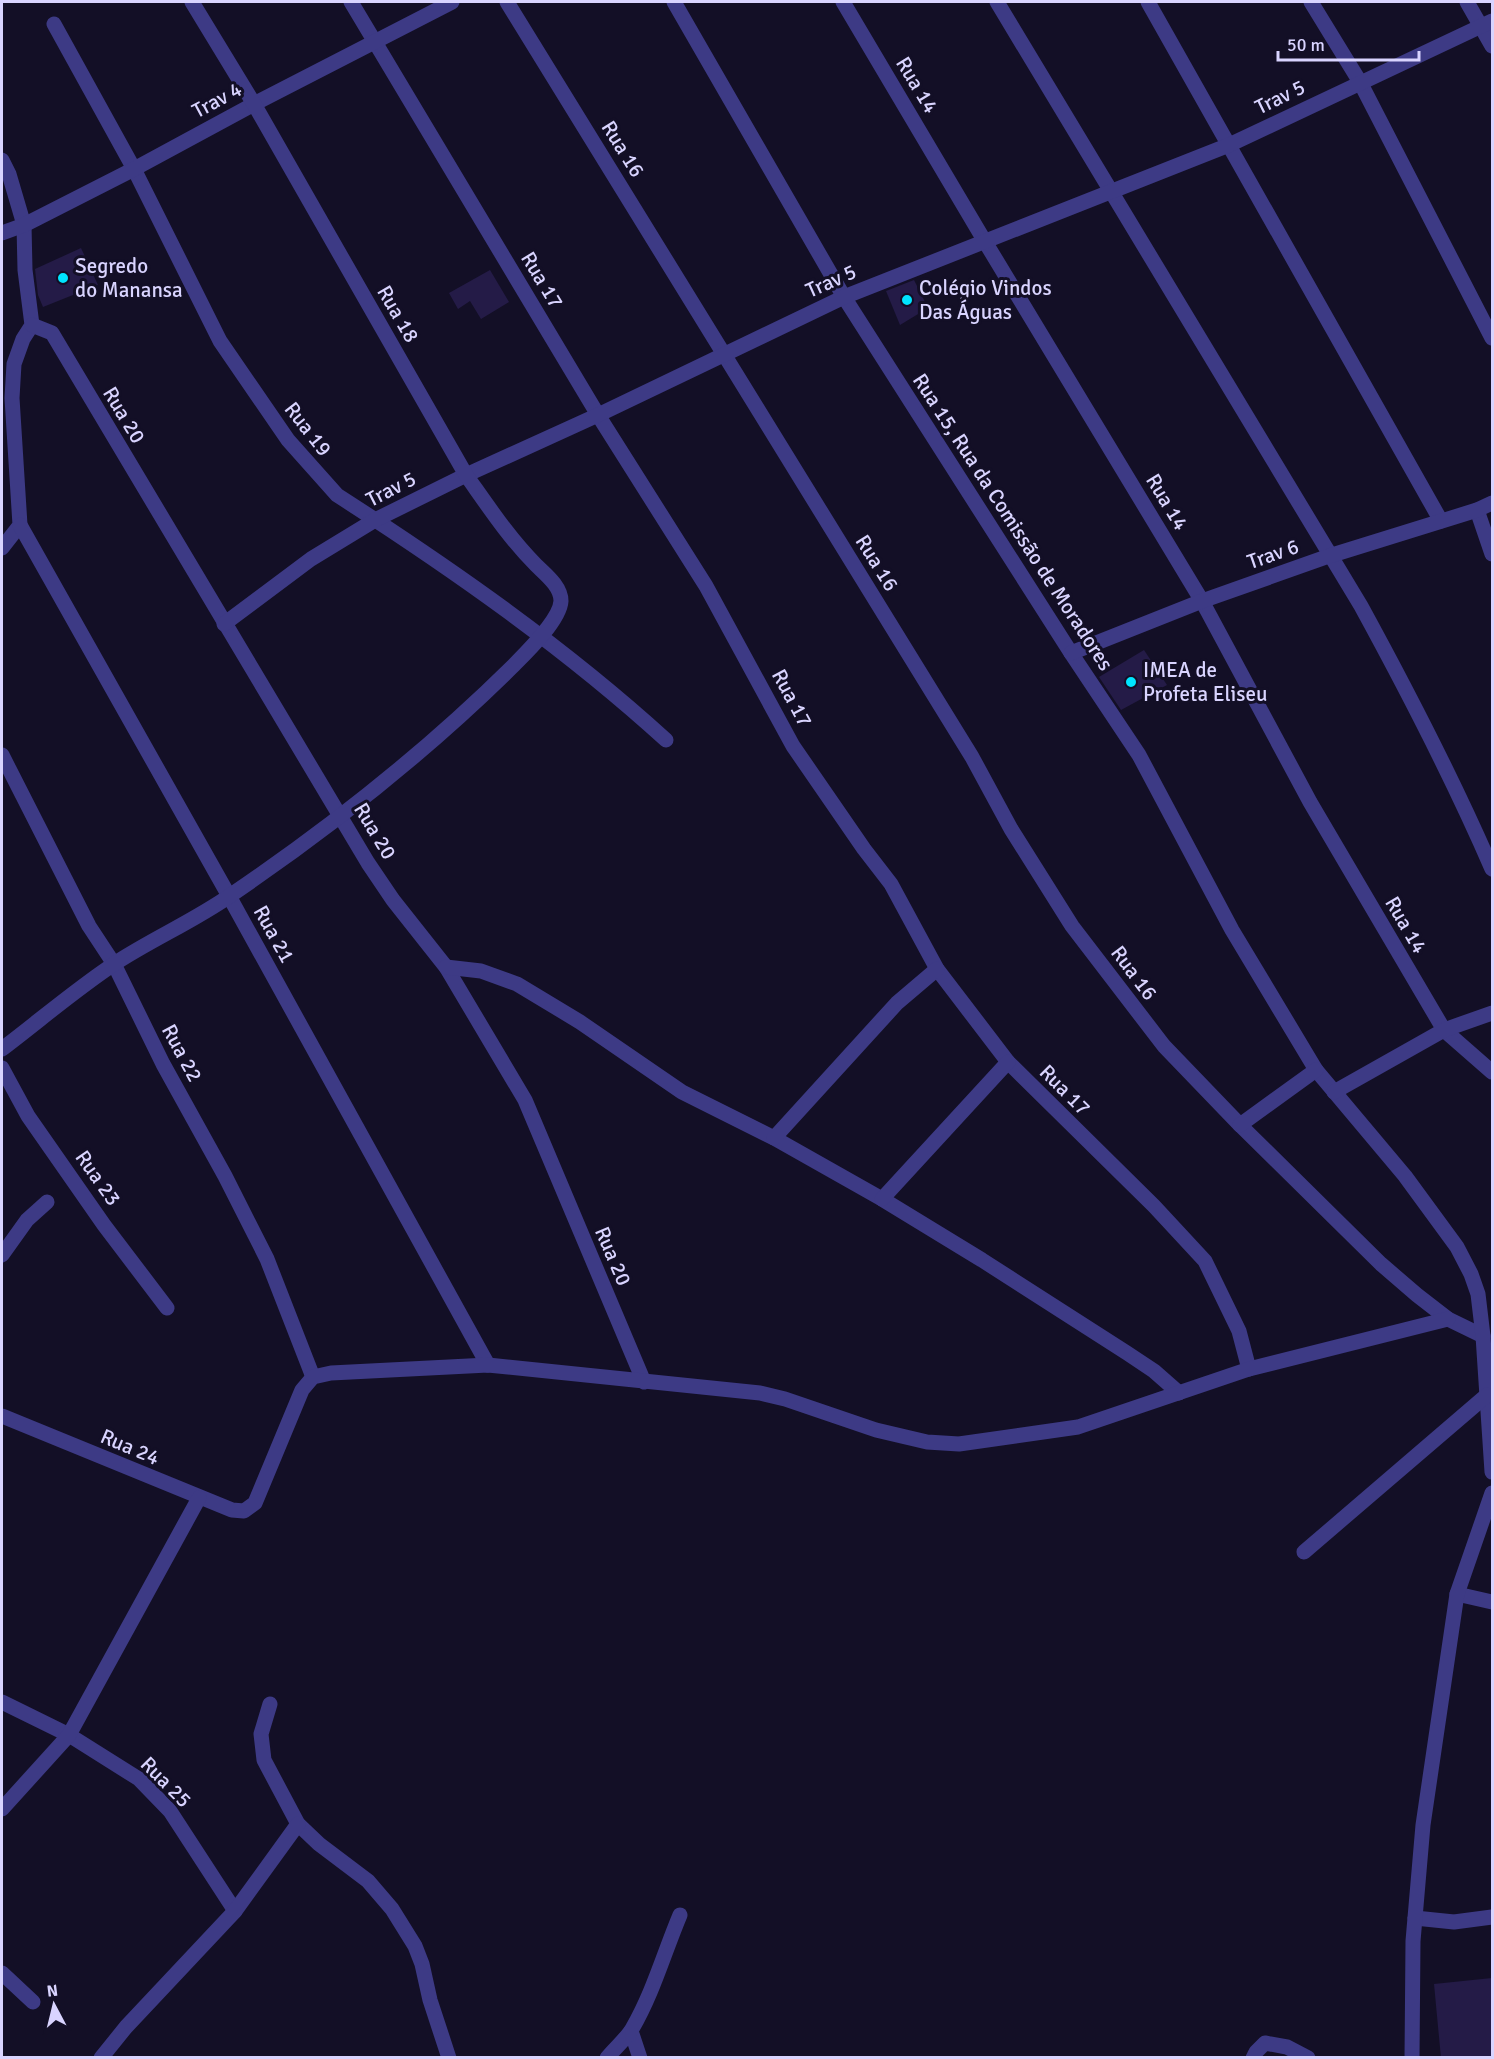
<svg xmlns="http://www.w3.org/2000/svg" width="1494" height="2059" font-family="Signika,sans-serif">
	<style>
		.building { fill: #241b47 }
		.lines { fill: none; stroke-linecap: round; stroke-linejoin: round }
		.minor { stroke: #3d3a85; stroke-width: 15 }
		.poi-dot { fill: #00e5ff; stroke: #130f26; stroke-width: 2 }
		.labels { text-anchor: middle; stroke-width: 6; stroke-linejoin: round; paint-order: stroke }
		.street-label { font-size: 21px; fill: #d9d4ff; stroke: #130f26 }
		.poi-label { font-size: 21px; fill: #d9d4ff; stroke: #130f26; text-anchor: start }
	</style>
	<rect width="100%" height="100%" fill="#130f26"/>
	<!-- building -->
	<g class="building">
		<path d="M81,248L98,285L43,307L38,295L35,269Z"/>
		<path d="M490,270L509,302L481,319L470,301L458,309L449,293Z"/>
		<path d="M914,280L928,308L900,325L886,291Z"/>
		<path d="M1144,650L1167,685L1121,710L1099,677Z"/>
		<path d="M1492,1978V2058H1441L1434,1984Z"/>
	</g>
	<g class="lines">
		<!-- minor -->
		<g class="minor">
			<path d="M351,2L598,415L706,586L793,746L864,849L891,884L937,969L1008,1062L1154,1206L1205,1261L1239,1331L1249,1369"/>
			<path d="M507,2L972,757L1011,829L1072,926L1164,1046L1240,1125L1381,1264L1417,1295L1448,1319L1483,1336"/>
			<path d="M674,2L844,297L1071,653L1139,755L1232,930L1316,1070L1405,1176L1457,1247L1471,1274L1478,1294L1483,1336L1492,1472"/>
			<path d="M843,2L984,240L1202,601L1310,802L1444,1030L1492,1072"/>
			<path d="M997,2L1361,606C1408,692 1453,779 1492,869"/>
			<path d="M1148,2L1441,521"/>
			<path d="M1311,2L1360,82L1492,338"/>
			<path d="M1467,2L1492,46"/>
			<path d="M54,24L134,169L220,341L288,440L337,495C452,569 565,648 666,740"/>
			<path d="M2,160L9,174L24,225L25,270L32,325L23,339L14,364L12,398L20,525L2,548"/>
			<path d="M2,233L24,225L134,169L254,104L452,2"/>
			<path d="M32,325L52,333L368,863L393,900L446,967L525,1100L644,1382"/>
			<path d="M1477,510L1492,554"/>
			<path d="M20,525L229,896L488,1365"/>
			<path d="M224,624L311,559L375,520L466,475L598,415L844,297L1229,145L1492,21"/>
			<path d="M1071,653L1202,601L1329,556L1477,510L1492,503"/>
			<path d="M2,755L89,926L114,964L163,1064L225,1176L267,1259L313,1377"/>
			<path d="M446,967L481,971L517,984L580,1022L682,1092L774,1138L882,1199L982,1260L1127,1353L1154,1371L1179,1393"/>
			<path d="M2,1049C39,1021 75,990 114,964C152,939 194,921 231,895C331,827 427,751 513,666C526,653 560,620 561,601C561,586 545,574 536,565C509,538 488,506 466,475L254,104L192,2"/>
			<path d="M2,1068L28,1116L104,1225L167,1308"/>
			<path d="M1334,1092L1444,1030L1492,1013"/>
			<path d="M1240,1125L1316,1070"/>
			<path d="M774,1138L897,1003L937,969"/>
			<path d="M882,1199L1008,1062"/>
			<path d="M2,1255L27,1220L47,1202"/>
			<path d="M2,1416L232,1510L244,1511L255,1503L302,1390L313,1377L331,1373L488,1365L760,1393L785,1399L876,1430L927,1442L959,1444L1078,1427L1249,1369L1448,1319"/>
			<path d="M1304,1552L1487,1395"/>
			<path d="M1457,1594L1492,1602"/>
			<path d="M2,1702L69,1735L139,1779L170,1811L235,1911"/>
			<path d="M270,1704L261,1734L264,1760L298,1824L319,1844L368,1881L392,1909L415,1946L422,1964L430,2000L449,2058"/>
			<path d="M2,1809L69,1735L199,1498"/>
			<path d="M1415,1918L1454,1922L1492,1917"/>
			<path d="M2,1973L33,2002"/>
			<path d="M631,2031L640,2058"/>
			<path d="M101,2058L126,2027L235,1911L298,1824"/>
			<path d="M607,2058C615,2048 626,2039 632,2029C653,1993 664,1953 680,1915"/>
			<path d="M1253,2058L1256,2052L1265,2043L1287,2047L1308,2058"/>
			<path d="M1412,2058L1413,1941L1423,1825L1457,1594L1492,1493"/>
		</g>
	</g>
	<!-- markers -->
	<g class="poi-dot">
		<circle cx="63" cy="278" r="6"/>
		<circle cx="907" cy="300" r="6"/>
		<circle cx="1131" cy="682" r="6"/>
	</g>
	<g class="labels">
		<!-- street labels -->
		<g class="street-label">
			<text transform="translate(917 85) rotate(59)" y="7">Rua 14</text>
			<text transform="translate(1280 97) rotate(-26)" y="7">Trav 5</text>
			<text transform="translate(217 100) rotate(-28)" y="7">Trav 4</text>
			<text transform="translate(623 149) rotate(58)" y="7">Rua 16</text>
			<text transform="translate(542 280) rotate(59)" y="7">Rua 17</text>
			<text transform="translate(831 281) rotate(-24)" y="7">Trav 5</text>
			<text transform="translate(398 314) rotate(60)" y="7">Rua 18</text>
			<text transform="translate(124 415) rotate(59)" y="7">Rua 20</text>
			<text transform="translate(308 429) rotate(52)" y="7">Rua 19</text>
			<text transform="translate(391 489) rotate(-27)" y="7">Trav 5</text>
			<text transform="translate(1167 502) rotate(59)" y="7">Rua 14</text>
			<text transform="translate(1013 522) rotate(57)" y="7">Rua 15, Rua da Comissão de Moradores</text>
			<text transform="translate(1273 554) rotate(-19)" y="7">Trav 6</text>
			<text transform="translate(877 563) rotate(58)" y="7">Rua 16</text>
			<text transform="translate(792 698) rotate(62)" y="7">Rua 17</text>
			<text transform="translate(375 831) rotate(59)" y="7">Rua 20</text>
			<text transform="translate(1406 925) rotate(60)" y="7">Rua 14</text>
			<text transform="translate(274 934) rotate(61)" y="7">Rua 21</text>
			<text transform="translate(1134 973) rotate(53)" y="7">Rua 16</text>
			<text transform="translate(182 1053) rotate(62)" y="7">Rua 22</text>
			<text transform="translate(1065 1090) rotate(45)" y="7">Rua 17</text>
			<text transform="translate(98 1178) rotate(55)" y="7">Rua 23</text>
			<text transform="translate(613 1256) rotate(67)" y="7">Rua 20</text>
			<text transform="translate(130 1447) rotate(23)" y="7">Rua 24</text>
			<text transform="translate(166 1782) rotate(45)" y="7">Rua 25</text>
		</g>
		<!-- poi labels -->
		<g class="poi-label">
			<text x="75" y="273">Segredo<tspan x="75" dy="24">do Manansa</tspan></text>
			<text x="919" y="295">Colégio Vindos<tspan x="919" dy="24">Das Águas</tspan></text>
			<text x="1143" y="677">IMEA de<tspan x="1143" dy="24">Profeta Eliseu</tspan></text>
		</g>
	</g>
	<!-- border -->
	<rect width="1494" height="2059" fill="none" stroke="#d9d4ff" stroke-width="6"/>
	<!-- north arrow -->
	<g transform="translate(54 2005) rotate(353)" stroke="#130f26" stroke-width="4.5" paint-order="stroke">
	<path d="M0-4.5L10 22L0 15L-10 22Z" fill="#d9d4ff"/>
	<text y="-9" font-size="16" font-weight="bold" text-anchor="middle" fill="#d9d4ff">N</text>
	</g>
	<!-- scale -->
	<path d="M1278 51v9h141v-9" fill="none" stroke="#d9d4ff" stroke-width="3"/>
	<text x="1287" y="51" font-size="18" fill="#d9d4ff" stroke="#130f26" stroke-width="4.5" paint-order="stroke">50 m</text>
</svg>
